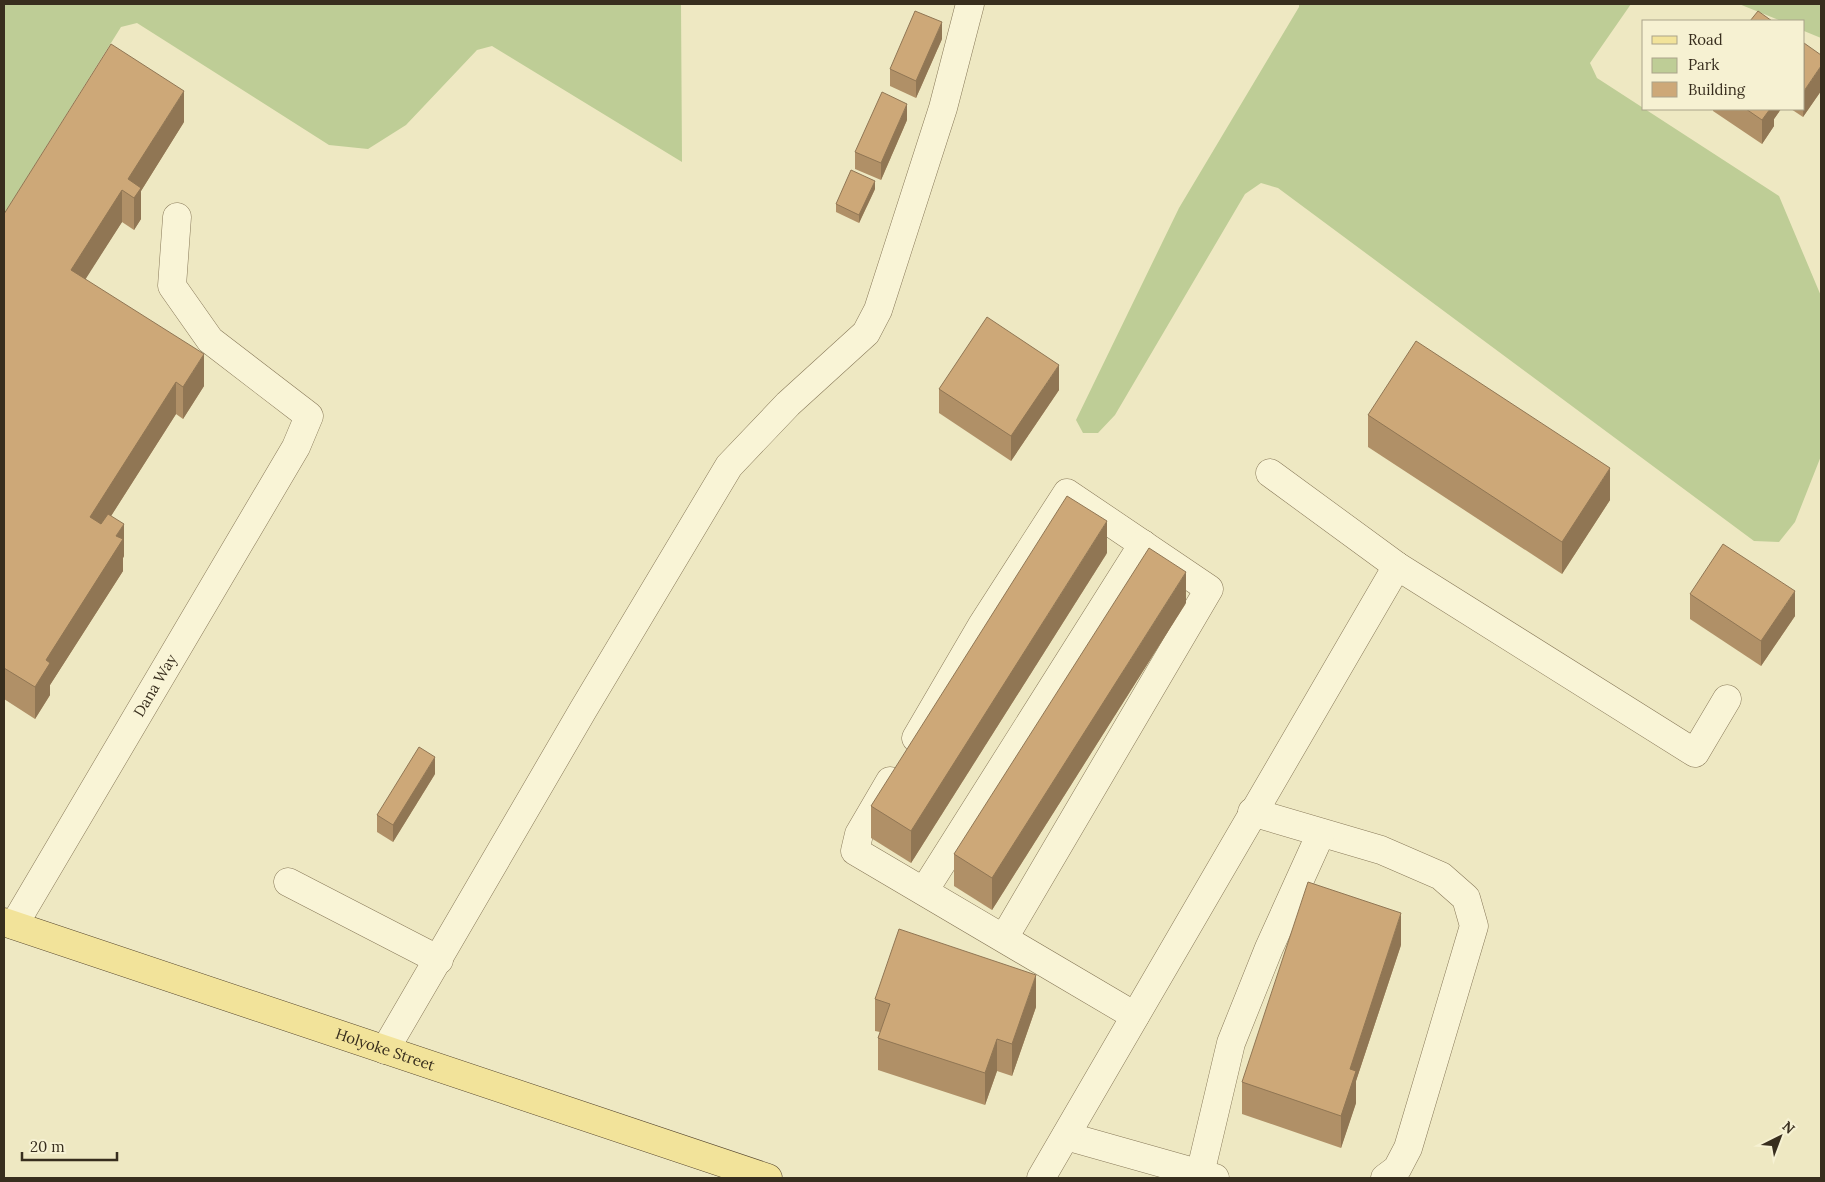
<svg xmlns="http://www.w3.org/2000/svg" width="1825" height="1182" font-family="Lora,serif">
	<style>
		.green { fill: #becd96 }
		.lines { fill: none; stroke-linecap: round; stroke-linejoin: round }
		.minor-casing { stroke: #887959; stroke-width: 29 }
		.major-casing { stroke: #56462e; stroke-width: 29 }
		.minor { stroke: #f9f4d6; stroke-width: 28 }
		.major { stroke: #f2e39a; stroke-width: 28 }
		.wall { fill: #b09067 }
		.shaded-wall { fill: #907654 }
		.building { fill: #cda878; stroke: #907654 }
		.labels { text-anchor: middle; stroke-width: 4; stroke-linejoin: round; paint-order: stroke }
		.street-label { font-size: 15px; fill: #382e1e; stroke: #f6f1d2 }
	</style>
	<rect width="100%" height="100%" fill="#eee8c2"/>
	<!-- green -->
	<g class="green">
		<path d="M4,4H681L682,162L492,46L477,50L406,125L368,149L329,145L137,23L121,27L4,214Z"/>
		<path d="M1299,4H1631L1590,63L1597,78L1779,196L1821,296V456L1795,522L1779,542L1754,541L1278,188L1261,183L1245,194L1115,415L1098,433H1083L1076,420L1179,208L1299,7Z"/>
		<path d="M1739,4H1821V38L1804,31V21H1781Z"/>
	</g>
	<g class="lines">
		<defs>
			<g id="minor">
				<path d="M1270,473L1397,566L1695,753L1727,699"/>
				<path d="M916,738L982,625L1067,493L1209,589L1004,938"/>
				<path d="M890,781L859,834L855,851L1135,1016"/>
				<path d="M1252,812L1381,850L1441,876L1466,898L1474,926L1408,1148L1397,1169L1385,1178"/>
				<path d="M288,882L439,960"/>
				<path d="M924,891L1143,544"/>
				<path id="s1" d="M14,925L296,447L309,416L210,340L172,286L177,217"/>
				<path d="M385,1050L583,710L729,466L788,404L866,333L878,310L943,108L970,4"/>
				<path d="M1066,1136L1215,1178"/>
				<path d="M1200,1174L1231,1043L1269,948L1321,833"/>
				<path d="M1041,1178L1397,566"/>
			</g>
			<g id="major">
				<path id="s2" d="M4,922L768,1178"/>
			</g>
		</defs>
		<!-- minor casing -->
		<use href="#minor" class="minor-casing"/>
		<!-- major casing -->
		<use href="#major" class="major-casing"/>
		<!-- minor -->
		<use href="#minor" class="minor"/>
		<!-- major -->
		<use href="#major" class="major"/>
	</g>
	<!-- wall -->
	<g class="wall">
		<path d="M942,39L916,98L890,86V69Z"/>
		<path d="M1821,66V91L1803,117L1791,109H1804Z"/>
		<path d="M1713,109H1781L1774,119V126L1762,144L1713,111Z"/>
		<path d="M907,120L881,180L855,169V152Z"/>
		<path d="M184,122L141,191V219L134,230L122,222L85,279L204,386L183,419L176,414L111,516L124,556L123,558V571L50,685V695L35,719L4,699V214Z"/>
		<path d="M875,189L859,223L836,212V204Z"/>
		<path d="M939,389L1059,390L1011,461L939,413Z"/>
		<path d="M1368,415L1610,500L1562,574L1368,447Z"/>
		<path d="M1107,553L911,863L871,838V806Z"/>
		<path d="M1690,594L1795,616L1761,666L1690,619Z"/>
		<path d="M1186,603L992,910L954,886V854Z"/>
		<path d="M435,774L393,842L377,832V815Z"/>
		<path d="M1401,945L1356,1081V1103L1341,1148L1242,1114V1082Z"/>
		<path d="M875,999L1036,1007L1012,1076L997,1071L985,1105L878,1070V1038L880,1032L875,1031Z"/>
	</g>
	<!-- shaded-wall -->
	<g class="shaded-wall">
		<path d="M942,22V39L916,98V81Z"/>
		<path d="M1821,66V91L1803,117L1804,91Z"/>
		<path d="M184,91V122L141,191V219L134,230V198L128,179Z"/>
		<path d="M907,104V120L881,180V163Z"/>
		<path d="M1770,109H1781L1774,119V126L1762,144V120Z"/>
		<path d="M875,181V189L859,223V215Z"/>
		<path d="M122,190V222L71,302V270Z"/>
		<path d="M204,354V386L183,419V387Z"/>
		<path d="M1059,365V390L1011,461V436Z"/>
		<path d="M176,382V414L90,549V517Z"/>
		<path d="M1610,468V500L1562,574V542Z"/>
		<path d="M1107,521V553L911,863V831Z"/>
		<path d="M124,524V556L123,558V571L50,685V695L35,719V687L46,660L116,536Z"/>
		<path d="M1186,572V603L992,910V878Z"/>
		<path d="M1795,591V616L1761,666V641Z"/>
		<path d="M435,757V774L393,842V825Z"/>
		<path d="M1401,913V945L1356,1081V1103L1341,1148V1116L1350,1069Z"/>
		<path d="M1036,975V1007L1012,1076V1044Z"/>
		<path d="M997,1039V1071L985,1105V1073Z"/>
	</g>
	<!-- building -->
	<g class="building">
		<path d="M915,11L942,22L916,81L890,69Z"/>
		<path d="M1758,11L1772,21H1750Z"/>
		<path d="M1804,43L1821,55V66L1804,91Z"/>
		<path d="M111,44L184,91L128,179L141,188L134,198L122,190L71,270L204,354L183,387L176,382L90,517L101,524L108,514L124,524L116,536L123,539L46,660L50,663L35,687L4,668V214Z"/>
		<path d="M882,92L907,104L881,163L855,152Z"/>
		<path d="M1746,109H1770L1762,120Z"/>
		<path d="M851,170L875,181L859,215L836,204Z"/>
		<path d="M987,317L1059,365L1011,436L939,389Z"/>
		<path d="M1416,341L1610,468L1562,542L1368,415Z"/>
		<path d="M1067,496L1107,521L911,831L871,806Z"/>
		<path d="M1723,544L1795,591L1761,641L1690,594Z"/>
		<path d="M1149,548L1186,572L992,878L954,854Z"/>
		<path d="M419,747L435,757L393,825L377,815Z"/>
		<path d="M1308,882L1401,913L1350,1069L1356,1071L1341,1116L1242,1082Z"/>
		<path d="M899,929L1036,975L1012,1044L997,1039L985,1073L878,1038L890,1004L875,999Z"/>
	</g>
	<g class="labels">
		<!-- street labels -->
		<g class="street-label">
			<text dy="5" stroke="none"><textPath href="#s1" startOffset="278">Dana Way</textPath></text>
			<text dy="5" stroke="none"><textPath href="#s2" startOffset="402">Holyoke Street</textPath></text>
		</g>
	</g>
	<!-- border -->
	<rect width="1825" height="1182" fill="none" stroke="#382e1e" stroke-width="10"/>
	<!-- legend -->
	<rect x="1642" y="20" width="162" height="90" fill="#f6f1d2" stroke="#aaa38a"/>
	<rect x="1652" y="36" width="25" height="8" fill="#f2e39a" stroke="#aaa38a"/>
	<text x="1688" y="45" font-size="15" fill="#382e1e">Road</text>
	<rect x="1652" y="58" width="25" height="15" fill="#becd96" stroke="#aaa38a"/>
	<text x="1688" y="70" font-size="15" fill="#382e1e">Park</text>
	<rect x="1652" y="82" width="25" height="15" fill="#cda878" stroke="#aaa38a"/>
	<text x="1688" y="95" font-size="15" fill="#382e1e">Building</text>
	<!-- north arrow -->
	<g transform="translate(1780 1137) rotate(42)" stroke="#f6f1d2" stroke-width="4" paint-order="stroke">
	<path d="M0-4L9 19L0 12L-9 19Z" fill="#382e1e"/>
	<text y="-8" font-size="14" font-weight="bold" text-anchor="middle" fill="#382e1e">N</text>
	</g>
	<!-- scale -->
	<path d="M22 1152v8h95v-8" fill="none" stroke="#382e1e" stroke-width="2.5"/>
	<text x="30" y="1152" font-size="15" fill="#382e1e" stroke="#f6f1d2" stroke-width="4" paint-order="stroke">20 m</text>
</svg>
